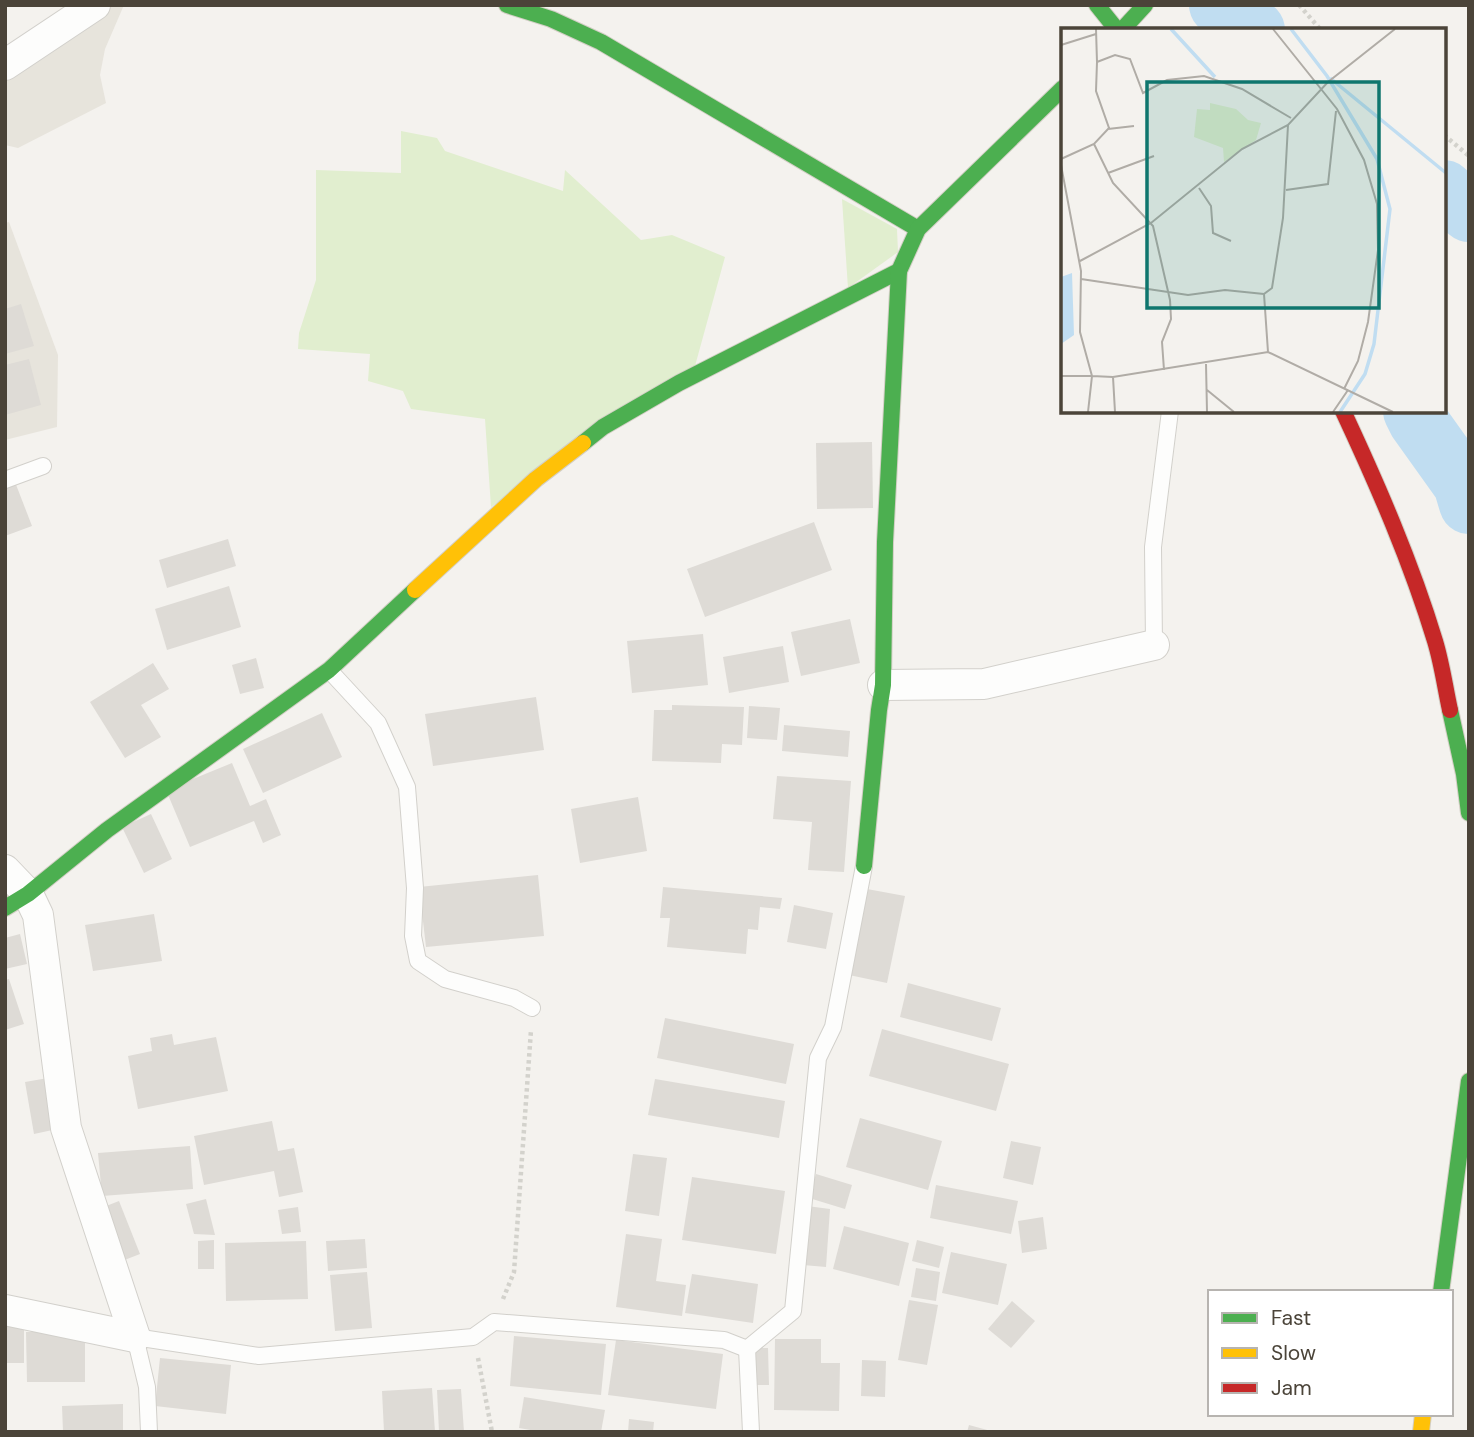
<svg xmlns="http://www.w3.org/2000/svg" width="1474" height="1437" font-family="'DM Sans',sans-serif">
	<style>
		.residential { fill: #e7e4dc }
		.green { fill: #e1eecf }
		.lines { fill: none; stroke-linecap: round; stroke-linejoin: round }
		.river { stroke: #c0ddf1; stroke-width: 60 }
		.building { fill: #dedbd6 }
		.lane-casing { stroke: #d2d0cb; stroke-width: 18 }
		.street-casing { stroke: #d2d0cb; stroke-width: 32 }
		.fast-casing { stroke: #d3cfc5; stroke-width: 18 }
		.slow-casing { stroke: #d3cfc5; stroke-width: 18 }
		.jam-casing { stroke: #d3cfc5; stroke-width: 18 }
		.path { stroke: #d3d2cc; stroke-width: 4.5; stroke-dasharray: 3.5 3.5; stroke-linecap: butt }
		.lane { stroke: #fdfdfc; stroke-width: 16 }
		.street { stroke: #fdfdfc; stroke-width: 30 }
		.fast { stroke: #4caf50; stroke-width: 16 }
		.slow { stroke: #ffc107; stroke-width: 16 }
		.jam { stroke: #c62828; stroke-width: 16 }
		.inset-river { fill: none; stroke: #c0ddf1; stroke-width: 3.5 }
		.inset-road { fill: none; stroke: #b0aca6; stroke-width: 2 }
		.view { fill: #0f766e; fill-opacity: 0.15; stroke: #0f766e; stroke-width: 3.5 }
		.inset-edge { fill: none; stroke: #4b4439; stroke-width: 3.5 }
	</style>
	<rect width="100%" height="100%" fill="#f4f2ee"/>
	<!-- residential -->
	<g class="residential">
		<path d="M114,5H124L105,49L100,75L106,103L18,148L5,145V77Z"/>
		<path d="M9,222L58,355L57,427L5,440V223Z"/>
	</g>
	<!-- green -->
	<g class="green">
		<path d="M401,131L437,138L445,151L563,191L565,170L641,240L672,235L725,257L695,366L491,507L485,419L411,409L403,391L368,381L370,354L298,349L299,333L316,280V170L401,173Z"/>
		<path d="M842,199L897,229L898,252L848,288Z"/>
	</g>
	<g class="lines">
		<!-- river -->
		<g class="river">
			<path d="M1219,5L1255,30"/>
			<path d="M1444,190L1469,212"/>
			<path d="M1413,411L1418,421L1463,484L1469,504"/>
		</g>
	</g>
	<!-- building -->
	<g class="building">
		<path d="M21,304L34,346L5,354V309Z"/>
		<path d="M29,359L41,405L5,415V365Z"/>
		<path d="M872,442L873,508L817,509L816,443Z"/>
		<path d="M15,482L32,526L5,536V486Z"/>
		<path d="M814,522L832,570L705,617L687,569Z"/>
		<path d="M228,539L236,566L167,588L159,560Z"/>
		<path d="M229,586L241,627L167,650L155,609Z"/>
		<path d="M850,619L860,663L801,676L791,632Z"/>
		<path d="M703,634L708,685L632,693L627,641Z"/>
		<path d="M783,646L789,682L729,693L723,657Z"/>
		<path d="M256,658L264,688L240,694L232,665Z"/>
		<path d="M153,663L169,689L141,705L161,737L125,758L90,702Z"/>
		<path d="M536,697L544,750L433,766L425,714Z"/>
		<path d="M672,705L744,707L742,745L722,744L721,763L652,761L654,710H672Z"/>
		<path d="M749,706L780,708L777,740L747,738Z"/>
		<path d="M322,713L342,757L263,793L243,749Z"/>
		<path d="M784,725L850,731L848,757L782,751Z"/>
		<path d="M232,763L250,806L266,799L281,835L263,843L254,821L190,847L166,790Z"/>
		<path d="M777,776L851,781L844,872L808,870L812,822L773,819Z"/>
		<path d="M638,797L647,851L580,863L571,809Z"/>
		<path d="M151,814L172,859L144,873L122,827Z"/>
		<path d="M538,875L544,936L426,947L419,887Z"/>
		<path d="M663,887L782,898L780,909L760,907L758,930L748,929L746,954L667,947L670,918H660Z"/>
		<path d="M867,889L905,896L887,983L849,975Z"/>
		<path d="M794,905L833,913L826,949L787,942Z"/>
		<path d="M154,914L162,961L93,971L85,925Z"/>
		<path d="M20,934L27,964L5,969V938Z"/>
		<path d="M9,979L24,1024L5,1030V980Z"/>
		<path d="M908,983L1001,1008L992,1041L900,1017Z"/>
		<path d="M665,1018L794,1044L786,1084L657,1058Z"/>
		<path d="M882,1029L1009,1064L996,1111L869,1076Z"/>
		<path d="M172,1034L174,1045L216,1037L228,1091L138,1109L128,1056L152,1051L150,1038Z"/>
		<path d="M48,1078L57,1129L34,1134L25,1082Z"/>
		<path d="M655,1079L785,1101L779,1138L648,1115Z"/>
		<path d="M860,1118L942,1141L928,1190L846,1167Z"/>
		<path d="M272,1121L278,1151L294,1148L303,1192L279,1197L274,1171L204,1185L194,1136Z"/>
		<path d="M1011,1141L1041,1147L1033,1185L1003,1178Z"/>
		<path d="M190,1146L193,1189L102,1196L98,1153Z"/>
		<path d="M633,1154L667,1158L659,1216L625,1211Z"/>
		<path d="M816,1174L852,1185L845,1209L809,1198Z"/>
		<path d="M692,1177L785,1191L776,1254L682,1240Z"/>
		<path d="M936,1185L1018,1201L1011,1234L930,1218Z"/>
		<path d="M206,1199L215,1235L194,1234L186,1204Z"/>
		<path d="M119,1201L140,1254L122,1261L101,1208Z"/>
		<path d="M807,1206L830,1209L826,1267L803,1265Z"/>
		<path d="M298,1207L301,1232L282,1234L278,1210Z"/>
		<path d="M1043,1217L1047,1249L1022,1253L1018,1221Z"/>
		<path d="M844,1226L909,1243L899,1286L833,1269Z"/>
		<path d="M626,1234L662,1239L656,1281L686,1285L682,1316L616,1307Z"/>
		<path d="M365,1239L367,1268L328,1271L326,1241Z"/>
		<path d="M214,1240V1269H198V1241Z"/>
		<path d="M917,1240L944,1247L939,1268L912,1261Z"/>
		<path d="M306,1241L308,1299L226,1301L225,1243Z"/>
		<path d="M951,1252L1007,1264L998,1305L942,1293Z"/>
		<path d="M916,1268L940,1272L936,1301L911,1297Z"/>
		<path d="M367,1272L372,1328L335,1331L330,1275Z"/>
		<path d="M692,1274L758,1284L753,1323L685,1313Z"/>
		<path d="M909,1300L938,1305L927,1365L898,1360Z"/>
		<path d="M1012,1301L1035,1321L1011,1348L988,1329Z"/>
		<rect x="5" y="1321" width="19" height="42"/>
		<path d="M26,1332H85V1382H27Z"/>
		<path d="M514,1336L606,1344L601,1395L510,1386Z"/>
		<path d="M775,1339H821V1363H840L839,1411L774,1410Z"/>
		<path d="M616,1340L723,1354L716,1409L608,1395Z"/>
		<path d="M752,1348H768L769,1385H752Z"/>
		<path d="M160,1358L231,1365L226,1414L155,1406Z"/>
		<path d="M862,1360L886,1361L885,1397L861,1396Z"/>
		<path d="M432,1388L435,1432H384L382,1391Z"/>
		<path d="M461,1389L464,1432H439L437,1390Z"/>
		<path d="M524,1397L605,1410L601,1432H542L519,1428Z"/>
		<path d="M123,1404V1432H63L62,1406Z"/>
		<path d="M629,1419L654,1422L653,1432H628Z"/>
		<path d="M969,1425L991,1431V1432H967Z"/>
	</g>
	<g class="lines">
		<defs>
			<g id="lane">
				<path d="M5,480L43,466"/>
				<path d="M1154,645L1153,547L1170,411"/>
				<path d="M329,670L378,723L407,787L415,888L413,936L418,961L445,979L514,998L532,1008"/>
				<path d="M747,1349L793,1311L818,1058L833,1027L864,866"/>
				<path d="M747,1349L751,1432"/>
				<path d="M149,1432L147,1387L135,1337L259,1356L473,1337L494,1322L724,1340L747,1349"/>
			</g>
			<g id="street">
				<path d="M5,65L95,5"/>
				<path d="M883,685L984,684L1154,645"/>
				<path d="M5,870L28,894L38,915L66,1128L135,1337"/>
				<path d="M5,1310L135,1337"/>
			</g>
			<g id="fast">
				<path d="M507,5L551,19L601,42L918,229"/>
				<path d="M1097,5L1117,30"/>
				<path d="M1122,30L1145,5"/>
				<path d="M583,443L603,427L679,383L899,271L918,229L1063,88"/>
				<path d="M1450,710L1464,774L1469,813"/>
				<path d="M864,866L879,710L883,685L885,542L899,271"/>
				<path d="M5,908L28,894L107,830L329,670L415,590"/>
				<path d="M1441,1292L1469,1081"/>
			</g>
			<g id="slow">
				<path d="M415,590L536,479L583,443"/>
				<path d="M1421,1432L1423,1414"/>
			</g>
			<path id="jam" d="M1343,411C1378,486 1411,562 1435,641C1442,664 1445,687 1450,710"/>
		</defs>
		<!-- lane casing -->
		<use href="#lane" class="lane-casing"/>
		<!-- street casing -->
		<use href="#street" class="street-casing"/>
		<!-- fast casing -->
		<use href="#fast" class="fast-casing"/>
		<!-- slow casing -->
		<use href="#slow" class="slow-casing"/>
		<!-- jam casing -->
		<use href="#jam" class="jam-casing"/>
		<!-- path -->
		<g class="path">
			<path d="M1299,5L1321,30"/>
			<path d="M1444,135L1469,156"/>
			<path d="M503,1299L514,1272L531,1030"/>
			<path d="M478,1358L492,1432"/>
		</g>
		<!-- lane -->
		<use href="#lane" class="lane"/>
		<!-- street -->
		<use href="#street" class="street"/>
		<!-- fast -->
		<use href="#fast" class="fast"/>
		<!-- slow -->
		<use href="#slow" class="slow"/>
		<!-- jam -->
		<use href="#jam" class="jam"/>
	</g>
	<!-- overview -->
	<g transform="translate(1061 28)">
		<rect width="385" height="385" fill="#f4f2ee"/>
		<path d="M149,75L175,81L187,92L200,95L195,112L163,134L162,120L133,109L136,81L149,82Z" fill="#e1eecf"/>
		<path d="M11,245L13,307L0,316V249Z" fill="#c0ddf1"/>
		<path class="inset-river" d="M110,1L154,49M230,1L266,48L316,131L329,181L313,316L304,346L279,384M269,50L385,145"/>
		<path class="inset-road" d="M35,1L36,34L54,27L69,31L82,65L106,52L143,48L181,61L230,90M212,1L276,81L303,132L316,176L317,222L307,294L297,333L283,361M0,17L35,6M47,101L73,98M33,116L52,155L92,198L109,272L110,291L101,314L103,342M0,131L33,116L48,100L35,63L36,34M0,137L20,243L19,304L31,348L27,384M47,145L93,128M138,160L150,178L152,205L170,213M225,162L267,156L275,83M19,233L90,195L181,121L227,97L267,54L334,1M20,251L127,267L164,262L203,266M207,324L203,266L211,260L222,190L227,97M145,336L146,384M0,348H31M31,348L52,349L207,324L332,384M52,349L54,384M146,362L173,384M272,384L287,362"/>
		<path class="view" d="M86,54H318V280H86Z"/>
		<rect width="385" height="385" class="inset-edge"/>
	</g>
	<!-- border -->
	<rect width="1474" height="1437" fill="none" stroke="#4b4439" stroke-width="14"/>
	<!-- legend -->
	<rect x="1208" y="1290" width="245" height="126" fill="#ffffff" stroke="#b7b4b0" stroke-width="2"/>
	<rect x="1222" y="1313" width="35" height="10" fill="#4caf50" stroke="#b7b4b0" stroke-width="2"/>
	<text x="1271" y="1325" font-size="21" fill="#4b4439">Fast</text>
	<rect x="1222" y="1348" width="35" height="10" fill="#ffc107" stroke="#b7b4b0" stroke-width="2"/>
	<text x="1271" y="1360" font-size="21" fill="#4b4439">Slow</text>
	<rect x="1222" y="1383" width="35" height="10" fill="#c62828" stroke="#b7b4b0" stroke-width="2"/>
	<text x="1271" y="1395" font-size="21" fill="#4b4439">Jam</text>
</svg>
